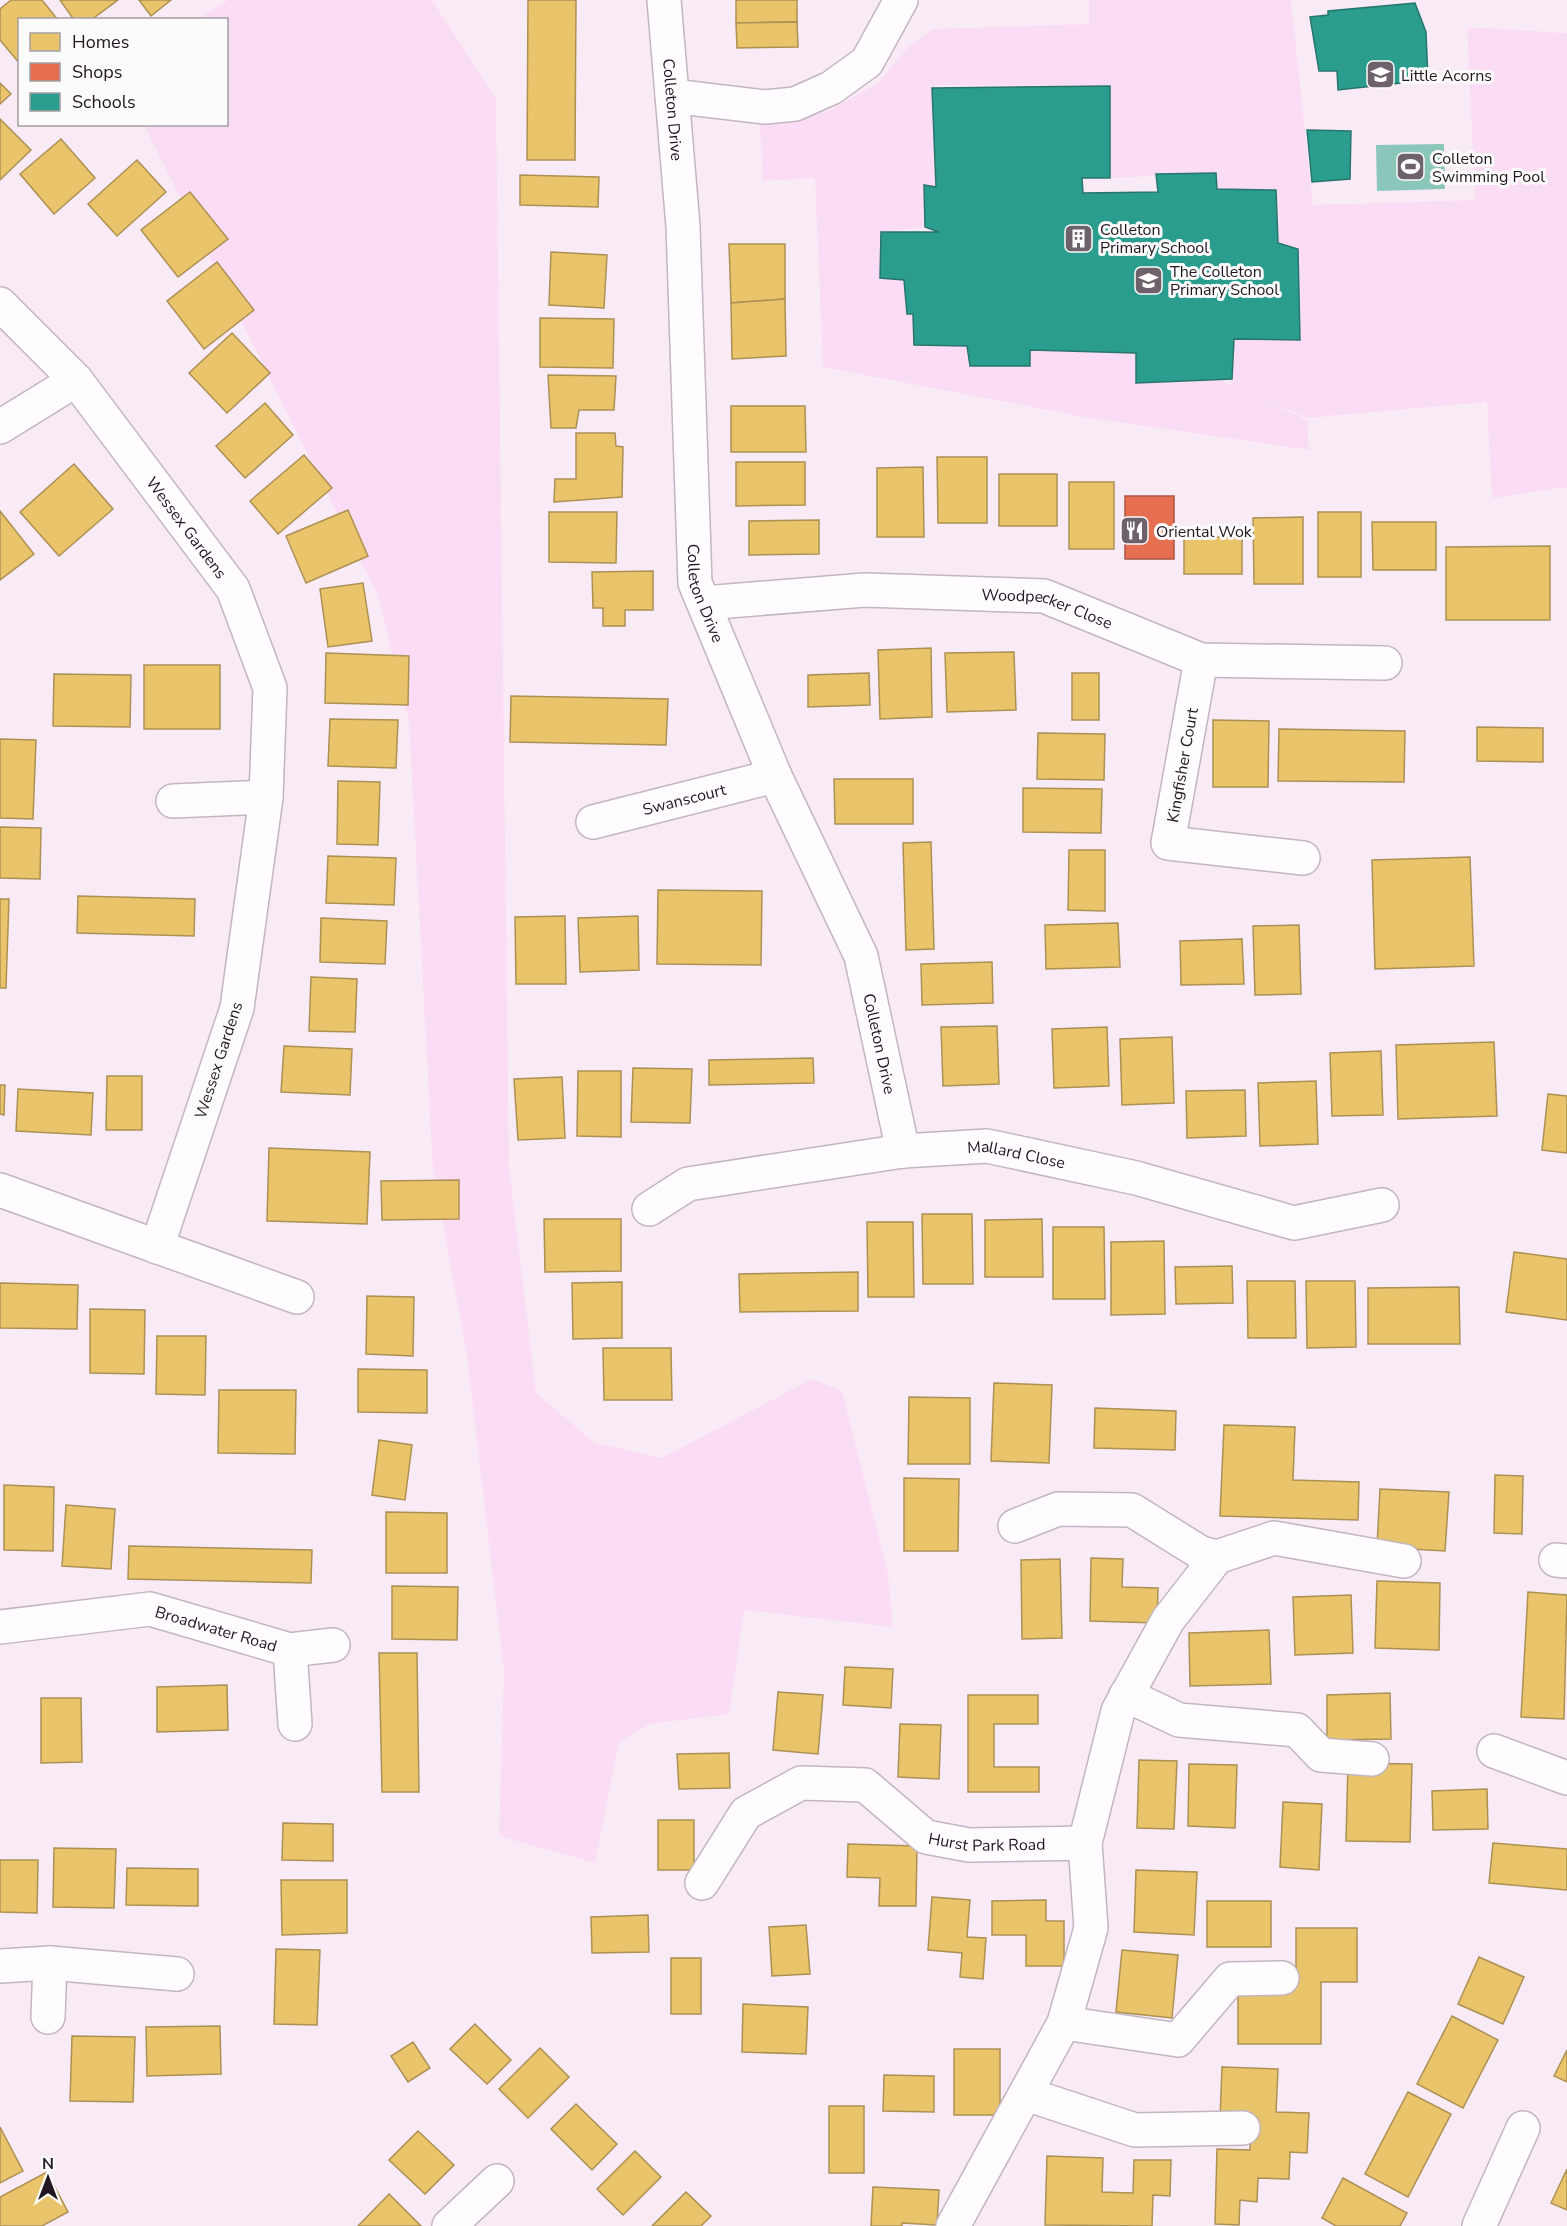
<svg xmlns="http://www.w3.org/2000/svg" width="1567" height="2226" font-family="'Nunito Sans',sans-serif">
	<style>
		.green { fill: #faddf4; fill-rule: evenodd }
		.water { fill: #8ac7ba }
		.homes { fill: #e9c46a; stroke: #ad9054; stroke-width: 1.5 }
		.shops { fill: #e76f51; stroke: #ac5542; stroke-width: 1.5 }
		.schools { fill: #2a9d8f; stroke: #28756e; stroke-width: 1.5 }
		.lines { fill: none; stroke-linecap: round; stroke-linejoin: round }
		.minor-casing { stroke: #c2b6bf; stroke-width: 36 }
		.minor { stroke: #fefcfe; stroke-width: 33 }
		.labels { text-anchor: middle; stroke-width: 6; stroke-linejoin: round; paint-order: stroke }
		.poi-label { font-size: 16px; fill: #221720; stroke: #fbfbfb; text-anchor: start }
		.street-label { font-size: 16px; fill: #221720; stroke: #fbfbfb }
	</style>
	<rect width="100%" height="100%" fill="#f9ebf6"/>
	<!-- green -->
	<g class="green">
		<path d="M228,0H432L496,98L509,1166L536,1393L595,1443L662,1458L812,1379L842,1391L888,1574L893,1627L744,1610L729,1714L650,1724L619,1742L595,1863L499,1836L504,1672L467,1356L433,1170L409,722L378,596L144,125L226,124V20L198,19Z"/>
		<path d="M1089,0H1291L1313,205L1475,200L1467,27L1567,33V487L1492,498L1487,402L1307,418L1247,392L1307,420L1309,450L1084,417L823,367L815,178L763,181L760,123L824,113L877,84L909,46L933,29L1089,24ZM935,85L1110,86V178L1215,173L1217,189L1276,190L1278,243L1298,249L1300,340L1234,339L1231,385L1220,380L1137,383L1136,353L1030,350V366H970L967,346L913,314H907L904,280L882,232L925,227L924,186L936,187Z"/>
	</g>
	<!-- water -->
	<path class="water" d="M1444,144L1445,189L1377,191L1376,145Z"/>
	<!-- homes -->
	<g class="homes">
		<path d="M11,0H42L58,20H20V64L0,40V9Z"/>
		<path d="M60,0H118L91,20H74Z"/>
		<path d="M139,0H171L151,16Z"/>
		<path d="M528,0H576L575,160H527Z"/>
		<path d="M736,0H797V22L736,23Z"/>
		<path d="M797,22L798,47L737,48L736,23Z"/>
		<path d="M0,83L11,94L0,104Z"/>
		<path d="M0,119L31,150L0,180Z"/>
		<path d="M61,139L95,178L54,214L20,174Z"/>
		<path d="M137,160L166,192L117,236L88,204Z"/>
		<path d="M520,175L599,177L598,207L520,205Z"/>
		<path d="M190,192L228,239L178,277L141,230Z"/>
		<path d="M729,244H785V299L731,303Z"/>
		<path d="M551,252L607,255L604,308L549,305Z"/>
		<path d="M217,262L254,310L204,349L167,301Z"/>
		<path d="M785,299L786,356L732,359L731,303Z"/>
		<path d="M540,318L614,319L613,368L540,367Z"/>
		<path d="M232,333L270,373L227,413L189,373Z"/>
		<path d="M548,375L616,376L614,410H579L576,428H551Z"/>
		<path d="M265,403L293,435L245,478L216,446Z"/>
		<path d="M731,406H805L806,452H731Z"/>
		<path d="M576,433H615L616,446L623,447L622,497L554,502L555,479H576Z"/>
		<path d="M304,455L332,488L278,534L250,501Z"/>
		<path d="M937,457H987V523H938Z"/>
		<path d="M736,462H805V505L736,506Z"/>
		<path d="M74,464L113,509L59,556L20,512Z"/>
		<path d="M923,467L924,537H877V468Z"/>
		<rect x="999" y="474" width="58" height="52"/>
		<rect x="1069" y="482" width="45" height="67"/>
		<path d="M348,510L368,556L306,583L286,536Z"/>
		<path d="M0,511L34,554L0,580Z"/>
		<path d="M549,512H617L616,563L549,562Z"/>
		<rect x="1318" y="512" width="43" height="65"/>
		<path d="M1303,517V584H1254L1253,518Z"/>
		<path d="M819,520V554L749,555V521Z"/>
		<path d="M1372,522H1436V570H1373Z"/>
		<rect x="1184" y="537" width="58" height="37"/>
		<path d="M1550,546V620H1446V547Z"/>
		<path d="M653,571V610H625V626H603V608H593L592,572Z"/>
		<path d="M363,583L372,641L328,647L320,589Z"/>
		<path d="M931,648L932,717L880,719L878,650Z"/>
		<path d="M1014,652L1016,710L947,712L945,653Z"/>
		<path d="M326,653L409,656L408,705L325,703Z"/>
		<rect x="144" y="665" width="76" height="64"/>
		<path d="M869,673L870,705L808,707V675Z"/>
		<rect x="1072" y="673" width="27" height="47"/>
		<path d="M54,674L131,675L130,727L53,726Z"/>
		<path d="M511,696L668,699L666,745L510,742Z"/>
		<path d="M330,719L398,720L396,768L328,766Z"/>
		<path d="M1213,720L1269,721L1268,787H1213Z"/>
		<path d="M1477,727L1543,728V762L1477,761Z"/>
		<path d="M1279,729L1405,731L1404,782L1278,781Z"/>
		<path d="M1038,733L1105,734L1104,780L1037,779Z"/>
		<path d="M0,739L36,740L33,819L0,818Z"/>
		<path d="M834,779H913V824H835Z"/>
		<path d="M338,781L380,782L378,845L337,844Z"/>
		<path d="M1023,788L1102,789L1101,833L1023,832Z"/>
		<path d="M0,827L41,828L40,879L0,878Z"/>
		<path d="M931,842L934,949L906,950L903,843Z"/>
		<path d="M1069,850H1105V911L1068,910Z"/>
		<path d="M328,856L396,858L394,905L326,903Z"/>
		<path d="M1470,857L1474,966L1375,969L1372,860Z"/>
		<path d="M658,890L762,891L761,965L657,964Z"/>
		<path d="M78,896L195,899L194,936L77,933Z"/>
		<path d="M0,899H9L6,988H0Z"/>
		<path d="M565,916L566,984H516L515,917Z"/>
		<path d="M638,916L639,970L580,972L578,918Z"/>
		<path d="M321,918L387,921L385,964L320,962Z"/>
		<path d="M1118,923L1120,967L1046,969L1045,925Z"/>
		<path d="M1299,925L1301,994L1255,995L1253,926Z"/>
		<path d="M1242,939L1244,984L1181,985L1180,941Z"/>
		<path d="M992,962L993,1003L922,1005L921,964Z"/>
		<path d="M311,977L357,979L355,1032L309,1031Z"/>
		<path d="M997,1026L999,1084L943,1086L941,1027Z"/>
		<path d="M1107,1027L1109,1086L1054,1088L1052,1029Z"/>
		<path d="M1172,1037L1174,1103L1122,1105L1120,1039Z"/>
		<path d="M1494,1042L1497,1116L1398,1119L1396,1045Z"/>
		<path d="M284,1046L352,1049L350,1095L281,1092Z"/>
		<path d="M1381,1051L1383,1115L1332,1116L1330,1053Z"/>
		<path d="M813,1058L814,1083L709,1085V1060Z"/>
		<path d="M633,1068L692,1069L690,1123L631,1122Z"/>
		<path d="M578,1071H621V1137L577,1136Z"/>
		<path d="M107,1076H142V1130H106Z"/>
		<path d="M562,1077L565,1138L518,1140L514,1079Z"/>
		<path d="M1316,1081L1318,1144L1260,1146L1258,1083Z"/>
		<path d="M0,1085H5L4,1115L0,1114Z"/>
		<path d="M18,1089L93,1093L91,1135L16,1131Z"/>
		<path d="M1245,1090L1246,1136L1187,1138L1186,1091Z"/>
		<path d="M1548,1094L1567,1096V1153L1542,1150Z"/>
		<path d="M269,1148L370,1152L367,1224L267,1221Z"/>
		<path d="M459,1180V1219L382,1220L381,1181Z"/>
		<path d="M922,1214H972L973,1284H923Z"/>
		<path d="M544,1219H621V1271L545,1272Z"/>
		<path d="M1042,1219L1043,1277H985V1220Z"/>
		<path d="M867,1222H913L914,1297H868Z"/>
		<path d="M1053,1227H1104L1105,1299H1053Z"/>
		<path d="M1164,1241L1165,1314L1111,1315V1242Z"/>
		<path d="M1514,1252L1567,1259V1320L1506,1312Z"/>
		<path d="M1232,1266L1233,1303L1176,1304L1175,1267Z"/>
		<path d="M858,1272V1311L740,1312L739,1274Z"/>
		<path d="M1247,1281H1295L1296,1338H1248Z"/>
		<path d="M1306,1281H1355L1356,1347L1307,1348Z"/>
		<path d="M622,1282V1338L573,1339L572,1283Z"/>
		<path d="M0,1283L78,1285L77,1329L0,1328Z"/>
		<path d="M1459,1287L1460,1344H1368V1288Z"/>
		<path d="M367,1296L414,1297L413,1356L366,1354Z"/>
		<path d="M90,1309L145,1310L144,1374L90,1373Z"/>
		<path d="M157,1336H206L205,1395L156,1394Z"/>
		<path d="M603,1348H671L672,1400H604Z"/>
		<path d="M358,1369L427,1370V1413L358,1412Z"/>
		<path d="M994,1383L1052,1385L1049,1463L991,1461Z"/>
		<path d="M219,1390H296L295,1454L218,1453Z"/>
		<path d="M909,1397L970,1398V1464H908Z"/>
		<path d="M1095,1408L1176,1411L1175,1450L1094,1448Z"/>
		<path d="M1224,1425L1295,1427L1293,1480L1359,1482L1358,1520L1220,1516Z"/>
		<path d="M379,1440L412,1445L405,1500L372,1495Z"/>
		<path d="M1495,1475L1523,1476L1522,1534L1494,1533Z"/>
		<path d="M904,1478L959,1479L958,1551H904Z"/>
		<path d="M4,1485L54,1487L53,1551L4,1550Z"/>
		<path d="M1380,1489L1449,1492L1445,1551L1377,1547Z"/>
		<path d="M66,1505L115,1509L111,1569L62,1566Z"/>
		<path d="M386,1512L447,1513V1573H386Z"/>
		<path d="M129,1546L312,1550L311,1583L128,1579Z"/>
		<path d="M1091,1558L1123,1559L1122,1587L1158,1588L1157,1623L1090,1621Z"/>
		<path d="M1060,1559L1062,1638L1022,1639L1021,1560Z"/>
		<path d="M1377,1581L1440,1583L1439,1650L1375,1648Z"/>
		<path d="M392,1586L458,1587L457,1640L392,1639Z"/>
		<path d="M1528,1592L1567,1595L1564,1719L1521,1717Z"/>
		<path d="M1351,1595L1353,1653L1295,1655L1293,1597Z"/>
		<path d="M1269,1630L1271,1684L1190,1686L1189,1633Z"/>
		<path d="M379,1653H417L419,1792H382Z"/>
		<path d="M845,1667L893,1669L891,1708L843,1705Z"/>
		<path d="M227,1685L228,1730L157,1732V1687Z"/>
		<path d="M778,1692L823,1695L818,1754L773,1750Z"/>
		<path d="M1390,1693L1391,1739L1327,1740V1695Z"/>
		<path d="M968,1695H1038V1724H994V1767H1039V1792H968Z"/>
		<path d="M41,1698H81L82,1762L41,1763Z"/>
		<path d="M900,1724L941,1725L939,1779L898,1777Z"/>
		<path d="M729,1753L730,1788L679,1789L677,1754Z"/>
		<path d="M1139,1760L1177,1761L1174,1829L1137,1828Z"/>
		<path d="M1348,1763L1412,1764L1410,1842L1346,1841Z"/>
		<path d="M1189,1764L1237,1765L1235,1828L1188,1826Z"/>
		<path d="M1487,1789L1488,1829L1433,1830L1432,1791Z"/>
		<path d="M1283,1802L1322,1804L1319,1870L1280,1867Z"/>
		<rect x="658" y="1820" width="36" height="50"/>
		<path d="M283,1823L333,1824V1861L282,1860Z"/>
		<path d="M1493,1843L1567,1849V1890L1489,1883Z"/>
		<path d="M848,1844L917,1846L916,1906H879L880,1878L847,1877Z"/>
		<path d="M54,1848L116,1849L114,1908L53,1907Z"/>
		<path d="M0,1860H38L37,1913L0,1912Z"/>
		<path d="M127,1868L198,1869V1906L126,1905Z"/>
		<path d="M1136,1870L1197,1872L1194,1935L1134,1932Z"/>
		<path d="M281,1880H347V1933L282,1935Z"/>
		<path d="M932,1897L970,1900L967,1937L986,1938L983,1979L960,1977L962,1953L928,1950Z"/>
		<path d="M1046,1900V1921H1064V1966H1026V1935H992V1901Z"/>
		<rect x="1207" y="1901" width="64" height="46"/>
		<path d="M648,1915L649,1952L592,1953L591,1917Z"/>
		<path d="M806,1925L810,1974L772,1976L769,1927Z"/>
		<path d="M1296,1928H1357V1982H1321V2044H1238V1984H1296Z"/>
		<path d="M276,1949L320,1950L317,2025L274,2024Z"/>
		<path d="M1122,1950L1178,1955L1172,2018L1116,2012Z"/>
		<path d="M1479,1957L1524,1977L1503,2024L1458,2004Z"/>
		<rect x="671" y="1958" width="30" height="56"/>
		<path d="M743,2004L808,2007L806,2054L742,2052Z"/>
		<path d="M1452,2016L1498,2040L1463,2108L1417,2084Z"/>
		<path d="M475,2024L511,2060L487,2084L450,2049Z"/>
		<path d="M220,2026L221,2074L147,2076L146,2027Z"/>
		<path d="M72,2036L135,2037L133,2102L70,2101Z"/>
		<path d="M413,2042L430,2068L408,2082L391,2056Z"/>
		<path d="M540,2048L569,2077L528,2118L499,2089Z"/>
		<rect x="954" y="2049" width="46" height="66"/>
		<path d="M1567,2050V2082L1554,2076Z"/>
		<path d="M1222,2067L1278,2069L1276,2112L1309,2113L1307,2153L1290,2152L1289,2179L1258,2178L1257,2202L1240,2200L1239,2225L1215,2224L1217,2149L1250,2150L1251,2120L1220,2119Z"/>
		<path d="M884,2075L934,2076V2112L883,2111Z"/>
		<path d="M1408,2092L1451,2114L1408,2197L1365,2174Z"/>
		<path d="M576,2104L617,2144L592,2170L551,2129Z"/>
		<rect x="829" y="2106" width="35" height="67"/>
		<path d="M0,2127L23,2171L0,2183Z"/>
		<path d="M418,2131L454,2165L425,2194L389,2160Z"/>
		<path d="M635,2151L661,2177L623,2215L597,2189Z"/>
		<path d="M1047,2156L1103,2158L1102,2192L1133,2193L1134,2160H1171L1170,2196L1153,2195L1152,2226L1045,2225Z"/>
		<path d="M1567,2169V2210L1551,2203Z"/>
		<path d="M47,2172L68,2212L42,2226H0V2197Z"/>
		<path d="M1343,2178L1407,2213L1400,2226H1336L1322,2218Z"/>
		<path d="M873,2187L939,2190L937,2225L902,2223V2226H871Z"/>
		<path d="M686,2192L711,2216L701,2226H652Z"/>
		<path d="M389,2194L421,2226H358Z"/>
	</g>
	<!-- shops -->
	<rect class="shops" x="1125" y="496" width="49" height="63"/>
	<!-- schools -->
	<g class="schools">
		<path d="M1415,3L1426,32L1428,80L1338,90L1337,71H1319L1310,17L1328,15V11Z"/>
		<path d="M1110,86V178H1082L1083,193L1158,192L1156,174L1216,173L1217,189L1276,190L1278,243L1298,249L1300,340L1234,339L1232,379L1136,383V353L1030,350V366H970L967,346L914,345L913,314H907L904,280L880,278L881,232H939L925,227L924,185L936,187L932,88Z"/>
		<path d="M1307,130L1351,131L1350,179L1312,182Z"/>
	</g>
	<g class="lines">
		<defs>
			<g id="minor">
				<path id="s1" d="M664,0L683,226L695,583L775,776L861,956L903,1151"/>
				<path d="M672,96L765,107L795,104L831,88L867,62L901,0"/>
				<path id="s2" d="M0,304L76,380L233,589L270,688L266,797L237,1008L157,1247"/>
				<path d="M0,427L76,380"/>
				<path id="s3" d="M704,603L865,590L1044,596L1201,660L1385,663"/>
				<path d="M1201,660L1168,843L1303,858"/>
				<path d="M173,801L266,797"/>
				<path id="s4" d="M593,822L775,776"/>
				<path d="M0,1190L297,1297"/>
				<path id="s5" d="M649,1209L688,1184L903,1151L987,1146L1136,1178L1294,1223L1382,1205"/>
				<path d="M1015,1526L1058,1509L1132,1510L1201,1553L1217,1557"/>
				<path d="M1556,1560L1567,1561"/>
				<path id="s6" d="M0,1627L150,1609L290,1650L333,1645"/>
				<path d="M290,1650L295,1724"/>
				<path d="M1126,1695L1179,1720L1297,1730L1321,1755L1372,1759"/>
				<path d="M1494,1751L1567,1778"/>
				<path id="s7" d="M702,1883L746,1813L801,1783L865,1785L926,1837L969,1845L1085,1843"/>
				<path d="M0,1966L50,1963L177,1974"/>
				<path d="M48,2017L50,1963"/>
				<path d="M1064,2023L1178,2040L1230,1979L1282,1978"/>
				<path d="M1026,2094L1135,2130L1243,2128"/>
				<path d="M449,2226L497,2181"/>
				<path d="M953,2226L1064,2023L1091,1928L1085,1843L1118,1711L1168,1620L1217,1557L1274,1538L1404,1561"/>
				<path d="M1479,2226L1523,2128"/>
			</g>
		</defs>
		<!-- minor casing -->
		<use href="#minor" class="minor-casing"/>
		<!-- minor -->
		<use href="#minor" class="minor"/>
	</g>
	<!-- icons -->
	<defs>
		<symbol id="school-square" viewBox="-11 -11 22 22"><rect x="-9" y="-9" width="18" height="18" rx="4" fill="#6d616b" stroke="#fbfbfb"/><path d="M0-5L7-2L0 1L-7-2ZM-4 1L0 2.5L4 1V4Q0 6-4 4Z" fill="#fff"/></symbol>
		<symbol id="stadium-square" viewBox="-11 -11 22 22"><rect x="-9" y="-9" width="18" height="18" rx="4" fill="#6d616b" stroke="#fbfbfb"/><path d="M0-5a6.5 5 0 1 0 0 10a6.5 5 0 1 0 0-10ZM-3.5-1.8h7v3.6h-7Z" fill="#fff"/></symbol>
		<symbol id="building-square" viewBox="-11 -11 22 22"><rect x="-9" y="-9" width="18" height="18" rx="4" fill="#6d616b" stroke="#fbfbfb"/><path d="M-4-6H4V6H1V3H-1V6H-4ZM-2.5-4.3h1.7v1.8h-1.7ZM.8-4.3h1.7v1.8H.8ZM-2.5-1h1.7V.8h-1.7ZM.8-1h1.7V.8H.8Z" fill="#fff"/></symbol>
		<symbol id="restaurant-square" viewBox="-11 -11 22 22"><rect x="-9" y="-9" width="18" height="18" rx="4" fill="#6d616b" stroke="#fbfbfb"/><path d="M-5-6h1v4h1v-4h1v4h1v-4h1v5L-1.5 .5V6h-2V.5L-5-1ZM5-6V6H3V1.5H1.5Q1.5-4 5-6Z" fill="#fff"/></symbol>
	</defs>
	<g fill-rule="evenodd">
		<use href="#school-square" x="1364" y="58" width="33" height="33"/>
		<use href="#stadium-square" x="1394" y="150" width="33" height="33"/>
		<use href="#building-square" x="1062" y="222" width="33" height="33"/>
		<use href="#school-square" x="1132" y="264" width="33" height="33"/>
		<use href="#restaurant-square" x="1118" y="514" width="33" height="33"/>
	</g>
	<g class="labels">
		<!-- poi labels -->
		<g class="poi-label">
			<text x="1401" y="81">Little Acorns</text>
			<text x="1432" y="164">Colleton<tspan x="1432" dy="18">Swimming Pool</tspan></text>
			<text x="1100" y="235">Colleton<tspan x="1100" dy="18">Primary School</tspan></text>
			<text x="1170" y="277">The Colleton<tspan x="1170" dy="18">Primary School</tspan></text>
			<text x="1156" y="537">Oriental Wok</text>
		</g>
		<!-- street labels -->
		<g class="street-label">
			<text dy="6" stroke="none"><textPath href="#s1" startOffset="110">Colleton Drive</textPath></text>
			<text dy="6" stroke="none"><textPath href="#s2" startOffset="292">Wessex Gardens</textPath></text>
			<text dy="6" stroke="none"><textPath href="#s1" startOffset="596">Colleton Drive</textPath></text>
			<text dy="6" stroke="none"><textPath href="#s3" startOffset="346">Woodpecker Close</textPath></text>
			<text transform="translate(1182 765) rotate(-80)" y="6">Kingfisher Court</text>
			<text dy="6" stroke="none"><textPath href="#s4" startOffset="94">Swanscourt</textPath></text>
			<text dy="6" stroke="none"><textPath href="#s1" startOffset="1082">Colleton Drive</textPath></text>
			<text transform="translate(218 1060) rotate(-72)" y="6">Wessex Gardens</text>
			<text dy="6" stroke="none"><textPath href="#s5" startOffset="378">Mallard Close</textPath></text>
			<text dy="6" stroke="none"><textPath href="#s6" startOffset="220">Broadwater Road</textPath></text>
			<text dy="6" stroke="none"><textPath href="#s7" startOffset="351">Hurst Park Road</textPath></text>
		</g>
	</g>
	<!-- legend -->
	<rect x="18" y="18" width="210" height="108" fill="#fbfbfb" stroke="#a4a0a3" stroke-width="1.5"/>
	<rect x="30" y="33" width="30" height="18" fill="#e9c46a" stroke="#a4a0a3" stroke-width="1.5"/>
	<text x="72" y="48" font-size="18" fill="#221720">Homes</text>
	<rect x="30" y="63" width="30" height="18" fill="#e76f51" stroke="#a4a0a3" stroke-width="1.5"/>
	<text x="72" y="78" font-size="18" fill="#221720">Shops</text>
	<rect x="30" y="93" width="30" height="18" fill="#2a9d8f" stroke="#a4a0a3" stroke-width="1.5"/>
	<text x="72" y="108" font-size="18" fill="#221720">Schools</text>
	<!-- north arrow -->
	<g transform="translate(48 2178)" stroke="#fbfbfb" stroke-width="4.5" paint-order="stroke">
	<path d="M0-4.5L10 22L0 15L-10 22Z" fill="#221720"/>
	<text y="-9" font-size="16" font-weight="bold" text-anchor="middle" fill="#221720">N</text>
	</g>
</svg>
